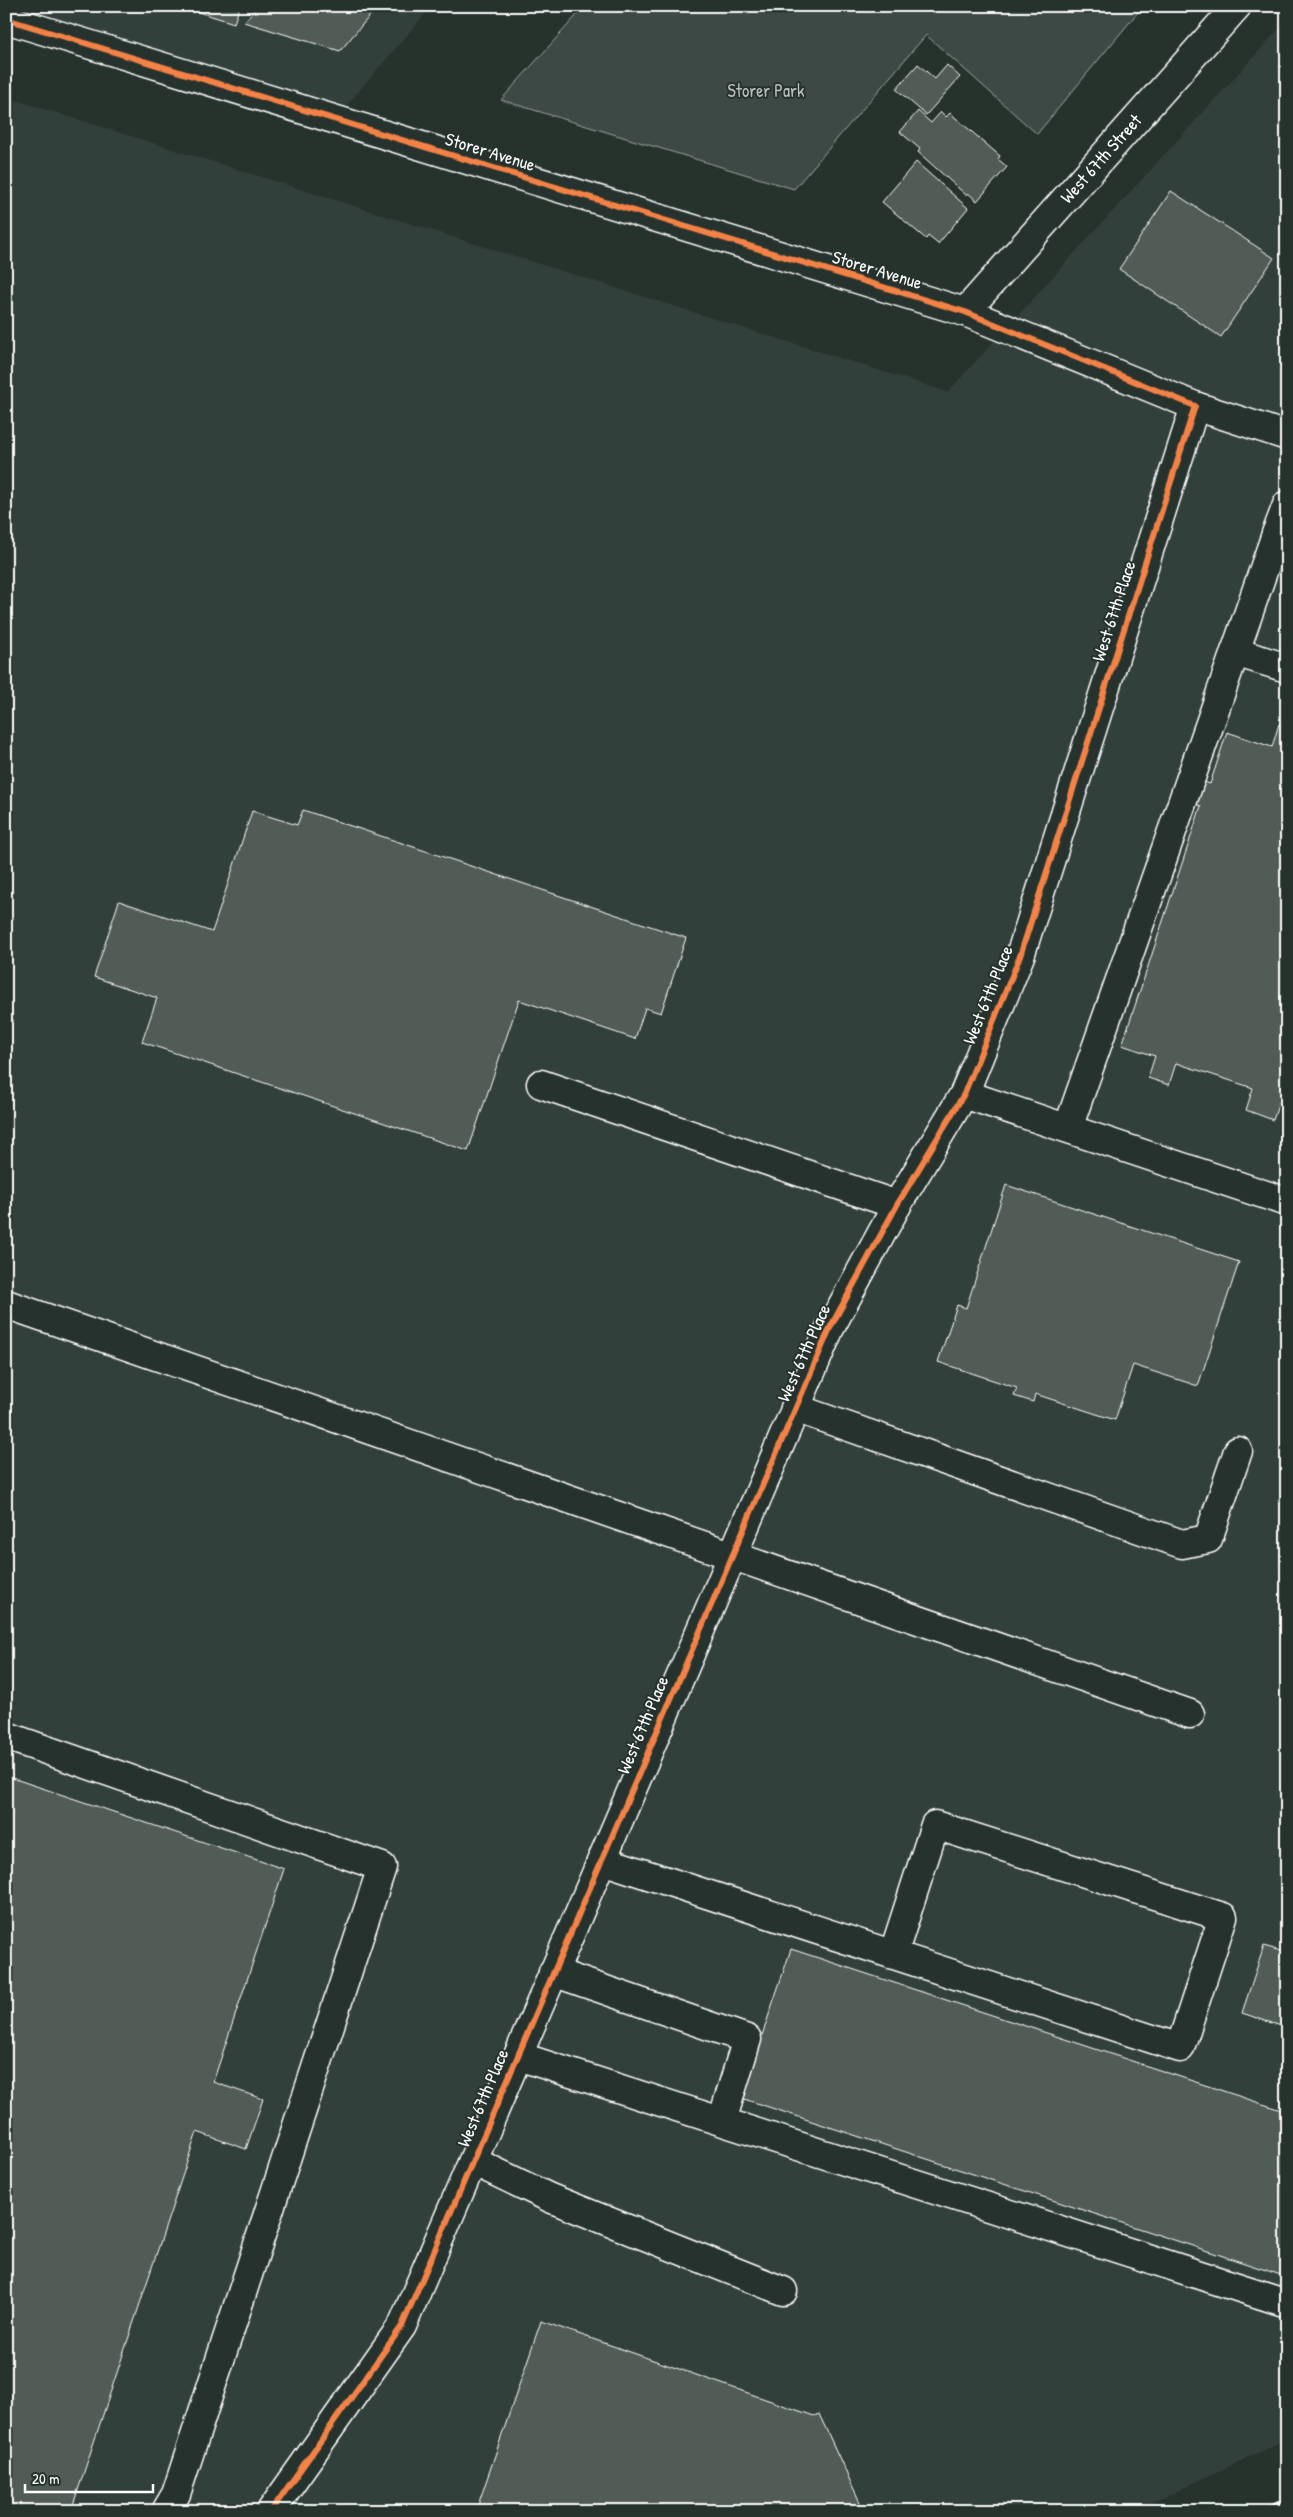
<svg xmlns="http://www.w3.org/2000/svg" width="1293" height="2517" font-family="'Patrick Hand',sans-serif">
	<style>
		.built { fill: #333f3a }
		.green { fill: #3e4944; stroke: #9ea4a2 }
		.building { fill: #515c57; stroke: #fff }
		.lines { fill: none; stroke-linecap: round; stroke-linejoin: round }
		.minor-casing { stroke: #fff; stroke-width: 31 }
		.minor { stroke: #26332d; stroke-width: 28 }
		.rail-casing { stroke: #fff; stroke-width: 5.5 }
		.rail { stroke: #26332d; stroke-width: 4; stroke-dasharray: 11; stroke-linecap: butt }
		.cycleway-casing { stroke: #26332d; stroke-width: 9 }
		.cycleway { stroke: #f48246; stroke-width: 6 }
		.labels { text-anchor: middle; stroke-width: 4; stroke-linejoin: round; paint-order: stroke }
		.park-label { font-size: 18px; fill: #bbbfbe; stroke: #26332d }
		.street-label { font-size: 18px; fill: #fff; stroke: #26332d }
	</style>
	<rect width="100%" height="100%" fill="#26332d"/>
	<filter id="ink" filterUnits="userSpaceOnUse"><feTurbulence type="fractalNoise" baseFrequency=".02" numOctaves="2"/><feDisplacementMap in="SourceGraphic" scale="10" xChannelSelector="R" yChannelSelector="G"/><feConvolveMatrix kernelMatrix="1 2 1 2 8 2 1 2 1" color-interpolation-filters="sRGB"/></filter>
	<g filter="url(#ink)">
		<!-- built -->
		<g class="built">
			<path d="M6,6H432L334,120Z"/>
			<path d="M1287,20V2439L1135,2511H6V97L948,392Z"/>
		</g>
		<!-- green -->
		<path class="green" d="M585,6H1143L1037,134L926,35L794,189L501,100Z"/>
		<!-- building -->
		<g class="building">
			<path d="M179,6H240L234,23Z"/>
			<path d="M258,6H378L340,51L244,22Z"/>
			<path d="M918,64L935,79L947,65L960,77L926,115L896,89Z"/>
			<path d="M918,111L931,123L941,112L946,117L950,113L1000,156L998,159L1007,167L977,201L968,193L966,195L918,152L920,149L900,132Z"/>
			<path d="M916,162L968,208L938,244L928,236L926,239L882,202Z"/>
			<path d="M1171,191L1274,258L1221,337L1119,269Z"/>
			<path d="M1279,724L1287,727V1099L1281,1097L1273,1120L1246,1110L1253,1088L1176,1063L1169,1085L1148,1078L1155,1056L1122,1045L1201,806L1184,800L1192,778L1210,784L1227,732L1272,747Z"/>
			<path d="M303,810L686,938L661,1013L645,1008L635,1039L519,1000L468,1151L142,1042L157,998L94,977L119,901L212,932L252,811L297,825Z"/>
			<path d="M1006,1185L1239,1262L1198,1386L1133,1365L1115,1420L1035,1394L1033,1402L1014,1396L1017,1388L938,1362L957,1305L966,1308Z"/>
			<path d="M6,1776L284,1869L213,2082L263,2099L246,2149L197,2132L71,2511H6Z"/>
			<path d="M1264,1946L1287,1953V2028L1242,2013Z"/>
			<path d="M791,1949L1287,2112V2277L741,2098Z"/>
			<path d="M541,2321L814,2416L819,2414L864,2511H476Z"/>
		</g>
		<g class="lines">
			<defs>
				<g id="minor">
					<path d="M6,19L965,312L1195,406L1020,956L964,1094L897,1205L830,1328L402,2326L271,2511"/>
					<path id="s1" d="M965,312L1237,6"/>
					<path d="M1195,406L1287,436"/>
					<path d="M1276,534L1287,505"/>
					<path d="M1287,538L1276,534L1235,652L1287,668"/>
					<path d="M541,1084L897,1205"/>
					<path d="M964,1094L1287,1202"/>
					<path d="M1068,1128L1235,652"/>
					<path d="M6,1304L1190,1714"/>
					<path d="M795,1408L1182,1544L1208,1539L1238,1451"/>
					<path d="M6,1736L382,1867L176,2494L166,2511"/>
					<path d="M602,1860C794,1923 987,1985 1180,2048L1223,1917L935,1825L893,1955"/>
					<path d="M553,1972L747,2039L722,2121"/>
					<path d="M518,2056L1287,2303"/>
					<path d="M473,2161L550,2198L783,2291"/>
				</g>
			</defs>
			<!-- minor casing -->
			<use href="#minor" class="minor-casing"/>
			<!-- minor -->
			<use href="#minor" class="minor"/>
			<defs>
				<path id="rail" d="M1263,2511L1287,2500"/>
			</defs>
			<!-- rail casing -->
			<use href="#rail" class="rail-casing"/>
			<!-- rail -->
			<use href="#rail" class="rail"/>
			<defs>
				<path id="cycleway" d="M6,19L965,312L1195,406L1020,956L964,1094L897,1205L830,1328L402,2326L271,2511"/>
			</defs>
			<!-- cycleway casing -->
			<use href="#cycleway" class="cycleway-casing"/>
			<!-- cycleway -->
			<use href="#cycleway" class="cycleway"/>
		</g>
	</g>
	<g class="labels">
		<!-- park labels -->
		<g class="park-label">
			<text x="766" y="97">Storer Park</text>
		</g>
		<!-- street labels -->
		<g class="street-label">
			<text transform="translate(490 152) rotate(17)" y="6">Storer Avenue</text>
			<text dy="6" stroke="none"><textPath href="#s1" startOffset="205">West 67th Street</textPath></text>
			<text transform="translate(877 270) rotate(17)" y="6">Storer Avenue</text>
			<text transform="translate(1114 611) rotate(-72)" y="6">West 67th Place</text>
			<text transform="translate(988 995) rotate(-68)" y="6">West 67th Place</text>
			<text transform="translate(804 1353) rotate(-66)" y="6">West 67th Place</text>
			<text transform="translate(643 1725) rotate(-67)" y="6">West 67th Place</text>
			<text transform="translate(483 2098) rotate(-67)" y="6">West 67th Place</text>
		</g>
	</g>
	<!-- margin -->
	<rect width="1293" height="2517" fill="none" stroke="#26332d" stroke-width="25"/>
	<rect x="12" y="12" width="1268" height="2492" fill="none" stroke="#fff" stroke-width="2" filter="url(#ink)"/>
	<!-- scale -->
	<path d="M25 2484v8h128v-8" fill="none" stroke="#ffffff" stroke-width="2.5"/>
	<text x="32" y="2484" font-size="15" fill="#ffffff" stroke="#26332d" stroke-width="4" paint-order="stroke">20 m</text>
</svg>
